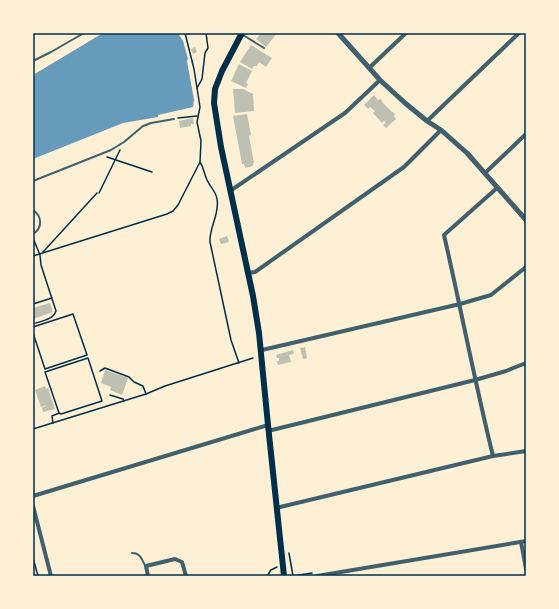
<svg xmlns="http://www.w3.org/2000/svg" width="559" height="609" font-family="'Alegreya Sans',sans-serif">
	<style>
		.water { fill: #669bbc }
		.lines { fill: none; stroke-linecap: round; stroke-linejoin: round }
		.stream { stroke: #669bbc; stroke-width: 2 }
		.building { fill: #bec0b2 }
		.path { stroke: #003049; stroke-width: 1.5 }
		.service { stroke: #3f606c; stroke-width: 2 }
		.minor { stroke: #3f606c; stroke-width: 4 }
		.tertiary { stroke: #3f606c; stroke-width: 5 }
		.primary { stroke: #003049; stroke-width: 6 }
		.neatline { fill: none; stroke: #003049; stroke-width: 1.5 }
	</style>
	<rect width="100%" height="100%" fill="#fdf0d5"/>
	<!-- water -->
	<path class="water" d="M103,33H181L179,35L183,41L188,59L187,61L194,100L193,107L158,115V117L123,123L33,159V75Z"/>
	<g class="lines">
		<!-- stream -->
		<path class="stream" d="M188,34L191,33"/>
	</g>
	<!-- building -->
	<g class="building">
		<path d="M261,33H277L266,47L256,39Z"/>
		<path d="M251,45L272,58L266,67L259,62L257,66H254L252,69L240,62Z"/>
		<path d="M195,47L197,52L193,54L191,49Z"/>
		<path d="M239,64L252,71L246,83L248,84L246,88L231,81Z"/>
		<path d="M233,89H243L253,94L254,111L235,113Z"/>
		<path d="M374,95L378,100L381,99L382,102L392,112H393L395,114L394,116L396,119L386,128L383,125L386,123L384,121L382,123L373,113L375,111L370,107L368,109L364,105Z"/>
		<path d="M247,114L251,135L249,136L254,163H253V166L245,168L244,164H242L233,116Z"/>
		<path d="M193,118L194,124H191V126L180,128L179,121Z"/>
		<path d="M227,236L229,242L221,244L219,239Z"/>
		<path d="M50,303L53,312L33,319V308Z"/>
		<path d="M305,347L307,358L303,359L300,348Z"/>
		<path d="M293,350L294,354L289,355L291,362L278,365L277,361H279V358H277L276,355Z"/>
		<path d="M105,370L128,378L122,395L110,390L111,387L101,383Z"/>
		<path d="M45,386L46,389L48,388L55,409L43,412L42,408L47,405L41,407L35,390Z"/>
	</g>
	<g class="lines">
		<!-- path -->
		<g class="path">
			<path d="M197,88L202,79L205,53L208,48L206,33"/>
			<path d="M178,118L197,116"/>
			<path d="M107,157L152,172"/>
			<path d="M200,162C204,168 204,174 207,180C210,187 216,191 217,199C220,214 209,227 210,242L231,340L239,363"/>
			<path d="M99,193L120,150"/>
			<path d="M43,252L97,193"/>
			<path d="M33,256L167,214L173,211L178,205L200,162L201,141L197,122L200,107L194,69L185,33"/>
			<path d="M33,304L52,298"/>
			<path d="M33,324C41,321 53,320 56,311L41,265L40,255L33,238"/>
			<path d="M33,327L73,314L87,355L45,369L33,333"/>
			<path d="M100,371L105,368L129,377L134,382L143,386L146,394"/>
			<path d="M110,395L123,399L124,401"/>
			<path d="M53,423L52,416L59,413L61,414L102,401L88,358L45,372L59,413"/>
			<path d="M33,429L146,394L165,386L253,358"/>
			<path d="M289,553L293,576L312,573"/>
			<path d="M33,558L38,576"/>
			<path d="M267,576L271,570L277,567"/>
		</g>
		<!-- service -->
		<g class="service">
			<path d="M243,35L264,48"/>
			<path d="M33,61L51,52L84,33"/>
			<path d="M33,181L111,150L124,142L143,126L151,123L174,119"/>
			<path d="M33,210C42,216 43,228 33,234"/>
			<path d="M132,553C141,553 141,559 145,565"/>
		</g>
		<!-- minor -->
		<g class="minor">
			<path d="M369,68L406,33"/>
			<path d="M427,121L519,33"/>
			<path d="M485,173L526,134"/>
			<path d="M230,191L345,113L380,80"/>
			<path d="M248,273L255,272L404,167L441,130"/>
			<path d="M262,350L460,304L491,295L526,267"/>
			<path d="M268,431L475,380L506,371L526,363"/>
			<path d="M493,456C475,383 461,309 444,235L497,188"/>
			<path d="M33,496L268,425"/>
			<path d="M33,506L51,576"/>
			<path d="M276,508L493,456L526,451"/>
			<path d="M521,542L526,569"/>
			<path d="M148,576L146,566L175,559L182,562L186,576"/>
			<path d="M317,576L526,541"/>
		</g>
		<!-- tertiary -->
		<path class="tertiary" d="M338,33L380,80L405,103L427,121L441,130L467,153L526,220"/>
		<!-- primary -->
		<path class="primary" d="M242,33L222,71L215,89L214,103L221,147L253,296L259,333L268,425L284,576"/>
	</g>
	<!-- border -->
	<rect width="559" height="609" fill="none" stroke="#fdf0d5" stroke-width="68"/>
	<rect x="34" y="34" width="491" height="541" class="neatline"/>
</svg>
